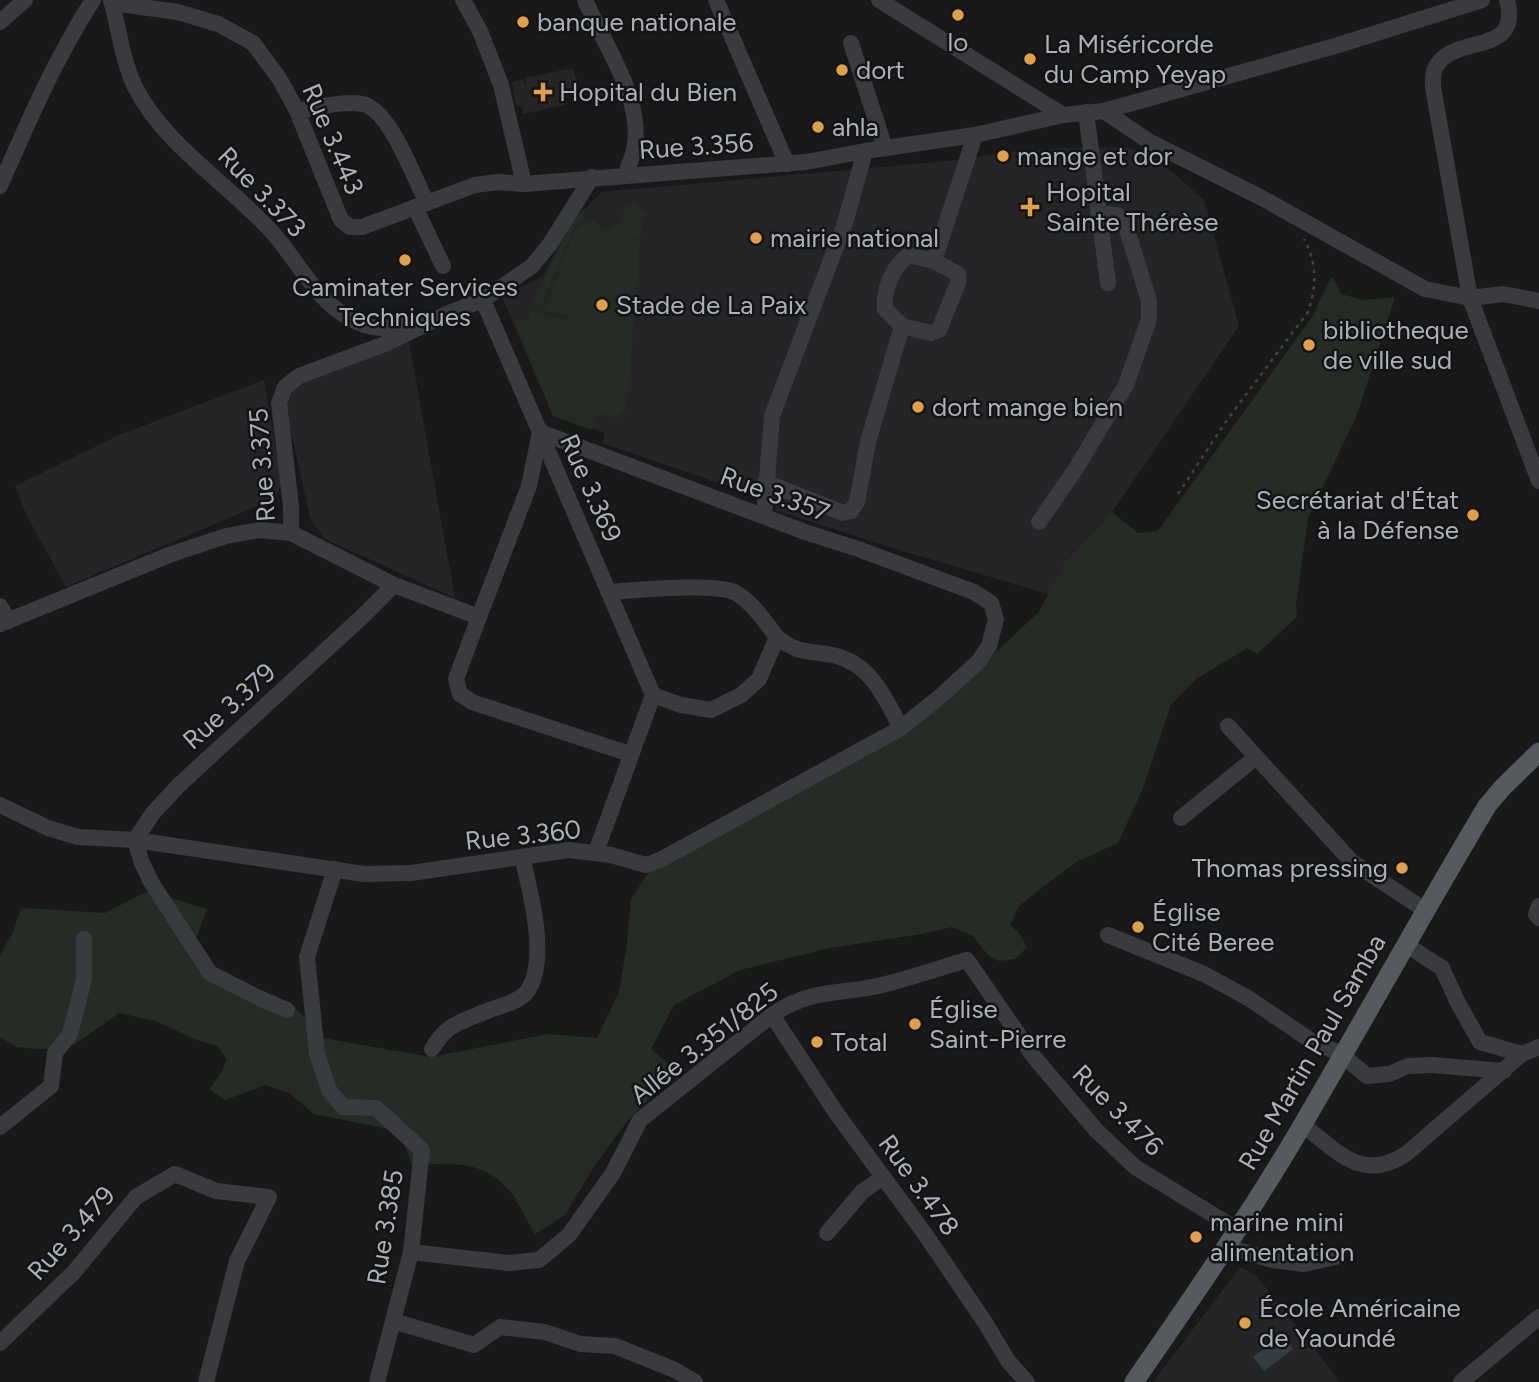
<svg xmlns="http://www.w3.org/2000/svg" width="1539" height="1382" font-family="Figtree,sans-serif">
	<style>
		.built { fill: #252527 }
		.green { fill: #252c25 }
		.water { fill: #333d42 }
		.lines { fill: none; stroke-linecap: round; stroke-linejoin: round }
		.path { stroke: #404246; stroke-width: 2.5; stroke-dasharray: 3.5 5; stroke-linecap: butt }
		.minor { stroke: #3a3b3f; stroke-width: 16 }
		.major { stroke: #56595e; stroke-width: 19 }
		.poi-dot { fill: #e29f49; stroke: #141415; stroke-width: 2.5 }
		.labels { text-anchor: middle; stroke-width: 5; stroke-linejoin: round; paint-order: stroke }
		.poi-label { font-size: 26px; fill: #acb1b9; stroke: #141415; text-anchor: start }
		.street-label { font-size: 26px; fill: #acb1b9; stroke: #141415 }
	</style>
	<rect width="100%" height="100%" fill="#19191a"/>
	<!-- built -->
	<g class="built">
		<path d="M573,68L579,90L564,94L567,104L523,114L521,106H516L512,82L523,79L527,87L525,78Z"/>
		<path d="M1127,147L1157,159L1204,200L1239,326L1112,512L1065,562L1049,594L909,553L775,510L777,503L602,443L605,433L553,416L502,297L543,276L572,221L602,192L959,160L1006,152L1065,148Z"/>
		<path d="M409,342L455,598L325,539L311,521L286,410L290,393L301,383Z"/>
		<path d="M264,380L282,484L274,499L66,587L27,516L15,486L119,435Z"/>
		<path d="M1240,1267L1254,1274L1267,1289L1340,1382H1153Z"/>
	</g>
	<!-- green -->
	<g class="green">
		<path d="M633,203L645,213L640,237H620L640,239L627,407L618,417L597,414L592,430L553,416L514,320L530,321L531,312L567,320L568,315L545,311L573,234L585,223L595,220L597,226L609,230L621,222L626,206Z"/>
		<path d="M583,209L585,215L574,227L541,305H532L571,224Z"/>
		<path d="M1332,276L1341,294L1363,300L1395,297L1357,415L1308,518L1296,605L1297,617L1257,654L1247,648L1196,679L1171,705L1143,788L1118,843L1078,861L1056,877L1019,906L1010,925L1020,934L1027,947L1015,959L999,961L988,955L973,936L952,927L921,934L830,948L740,970L674,1005L651,1049L677,1071L629,1119L595,1165L565,1215L535,1234C526,1220 518,1199 506,1187C482,1160 445,1162 412,1166L403,1140L393,1130L314,1114L289,1093L265,1085L225,1100L209,1089L221,1073L227,1059L217,1046L194,1039L156,1021L119,1013L74,1045L41,1049L16,1047L0,1037V955L13,932L21,908L105,913L148,891L207,909L192,949L210,970L292,1004L323,1038L431,1057L548,1034L597,1038L619,992L626,951L631,899L648,873L688,846L922,720L1039,612L1065,562L1112,512L1138,533L1158,531L1312,317Z"/>
	</g>
	<!-- water -->
	<path class="water" d="M1282,1335L1293,1349L1264,1371L1253,1357Z"/>
	<g class="lines">
		<!-- path -->
		<path class="path" d="M1178,494L1227,420L1308,312C1317,286 1317,263 1304,239"/>
		<!-- minor -->
		<g class="minor">
			<path d="M111,0C119,28 122,60 135,87C165,146 230,185 273,233C299,263 316,300 351,319C374,332 388,329 412,322"/>
			<path d="M463,0L480,31L501,85L524,184L806,162L865,151L975,135L1063,115"/>
			<path d="M585,0C603,43 645,101 634,150C632,158 628,167 625,176"/>
			<path d="M716,0L787,164"/>
			<path d="M879,0L1063,115L1104,111L1335,46L1482,0"/>
			<path d="M1507,0C1523,60 1448,31 1434,71C1433,75 1433,83 1433,87L1470,298L1539,481"/>
			<path d="M112,3L178,12L218,24L253,43L279,78L297,111L341,220L350,227H362L475,185L498,182L524,184"/>
			<path d="M0,22L25,0"/>
			<path d="M851,43L885,148"/>
			<path d="M297,111C317,108 343,100 363,104C390,110 414,178 427,203"/>
			<path d="M1104,111L1150,142L1262,198L1425,289L1470,298L1503,294L1539,301"/>
			<path d="M1086,112L1108,283"/>
			<path d="M0,186C28,122 55,59 93,0"/>
			<path d="M415,207L443,266"/>
			<path d="M483,300L653,695"/>
			<path d="M902,326L931,333L939,330L958,283V274L934,261"/>
			<path d="M765,482L843,513L851,511L857,502L868,442L902,326L885,309C883,289 893,266 909,255L934,261L975,135"/>
			<path d="M764,516L772,416L845,223L865,151"/>
			<path d="M1039,522L1075,470L1126,385L1149,319V301L1124,220L1117,215L1098,213"/>
			<path d="M610,592C636,590 716,582 736,593C753,603 765,622 777,637"/>
			<path d="M0,606L9,621"/>
			<path d="M479,617L456,679L460,694L472,702L630,754"/>
			<path d="M0,624L169,555L226,536L259,530L291,533V506L279,403L285,387L299,376L385,344L449,313L483,300L532,266L550,244L592,177"/>
			<path d="M1228,726L1352,862L1425,910"/>
			<path d="M0,805L48,828L78,837L135,840L364,874L411,873L569,850L611,855L646,865L660,860L901,728L942,695L979,661L989,646L996,619L991,603L974,592L858,549L805,532L540,432L529,486L479,617L394,585L291,533"/>
			<path d="M1181,818L1256,757"/>
			<path d="M596,852L653,695L681,705L711,710L741,695L759,679L777,637C800,655 807,650 833,655C871,664 884,696 901,728"/>
			<path d="M335,869L307,957L317,1054L329,1090L343,1107L376,1108L422,1150L411,1252L377,1382"/>
			<path d="M1539,906L1536,914L1539,918"/>
			<path d="M1108,935L1204,974L1248,998L1313,1042L1342,1054"/>
			<path d="M1405,944L1442,968L1458,1003L1480,1042L1522,1054"/>
			<path d="M287,1010L257,997L210,973L151,882L142,863L135,840L153,813L179,785L364,615L394,585"/>
			<path d="M772,1015L837,1114L925,1234L986,1324L1008,1361L1027,1382"/>
			<path d="M432,1049C446,1025 458,1023 482,1013C495,1007 516,1004 526,993C550,963 530,890 522,857"/>
			<path d="M1342,1055L1367,1076L1389,1074L1408,1066L1432,1065L1504,1071"/>
			<path d="M1303,1125C1337,1151 1362,1183 1406,1154L1522,1054L1539,1047"/>
			<path d="M0,1127L51,1086L55,1053L70,1034L84,979V939"/>
			<path d="M827,1233L862,1192L883,1177"/>
			<path d="M1227,1247L1273,1260L1304,1264L1335,1257"/>
			<path d="M411,1252L509,1263L539,1260L569,1235L613,1173L640,1120L772,1015C811,988 840,995 882,985C911,978 939,968 967,960L1034,1057L1096,1130L1135,1167L1238,1230"/>
			<path d="M393,1321L474,1345L500,1327L545,1332L580,1344L615,1346L675,1370L695,1382"/>
			<path d="M0,1343L74,1272L136,1197L175,1174L216,1191L269,1197L237,1261L206,1382"/>
			<path d="M1461,1382L1539,1317"/>
		</g>
		<!-- major -->
		<path class="major" d="M1134,1382C1193,1297 1251,1213 1303,1124C1365,1018 1424,911 1487,806L1503,787L1539,752"/>
	</g>
	<!-- markers -->
	<g class="poi-dot">
		<circle cx="958" cy="15" r="7"/>
		<circle cx="523" cy="22" r="7"/>
		<circle cx="1030" cy="59" r="7"/>
		<circle cx="842" cy="70" r="7"/>
		<path d="M539.5 81.5h7v7h7v7h-7v7h-7v-7h-7v-7h7z"/>
		<circle cx="818" cy="127" r="7"/>
		<circle cx="1003" cy="156" r="7"/>
		<path d="M1026.5 196.5h7v7h7v7h-7v7h-7v-7h-7v-7h7z"/>
		<circle cx="756" cy="238" r="7"/>
		<circle cx="405" cy="260" r="7"/>
		<circle cx="602" cy="305" r="7"/>
		<circle cx="1309" cy="345" r="7"/>
		<circle cx="918" cy="407" r="7"/>
		<circle cx="1473" cy="515" r="7"/>
		<circle cx="1402" cy="868" r="7"/>
		<circle cx="1138" cy="927" r="7"/>
		<circle cx="915" cy="1024" r="7"/>
		<circle cx="817" cy="1042" r="7"/>
		<circle cx="1196" cy="1237" r="7"/>
		<circle cx="1245" cy="1323" r="7"/>
	</g>
	<g class="labels">
		<!-- poi labels -->
		<g class="poi-label">
			<text x="537" y="31">banque nationale</text>
			<text x="958" y="51" text-anchor="middle">lo</text>
			<text x="1044" y="53">La Miséricorde<tspan x="1044" dy="30">du Camp Yeyap</tspan></text>
			<text x="856" y="79">dort</text>
			<text x="559" y="101">Hopital du Bien</text>
			<text x="832" y="136">ahla</text>
			<text x="1017" y="165">mange et dor</text>
			<text x="1046" y="201">Hopital<tspan x="1046" dy="30">Sainte Thérèse</tspan></text>
			<text x="770" y="247">mairie national</text>
			<text x="405" y="296" text-anchor="middle">Caminater Services<tspan x="405" dy="30">Techniques</tspan></text>
			<text x="616" y="314">Stade de La Paix</text>
			<text x="1323" y="339">bibliotheque<tspan x="1323" dy="30">de ville sud</tspan></text>
			<text x="932" y="416">dort mange bien</text>
			<text x="1459" y="509" text-anchor="end">Secrétariat d'État<tspan x="1459" dy="30">à la Défense</tspan></text>
			<text x="1388" y="877" text-anchor="end">Thomas pressing</text>
			<text x="1152" y="921">Église<tspan x="1152" dy="30">Cité Beree</tspan></text>
			<text x="929" y="1018">Église<tspan x="929" dy="30">Saint-Pierre</tspan></text>
			<text x="831" y="1051">Total</text>
			<text x="1210" y="1231">marine mini<tspan x="1210" dy="30">alimentation</tspan></text>
			<text x="1259" y="1317">École Américaine<tspan x="1259" dy="30">de Yaoundé</tspan></text>
		</g>
		<!-- street labels -->
		<g class="street-label">
			<text transform="translate(333 139) rotate(67)" y="9">Rue 3.443</text>
			<text transform="translate(696 146) rotate(-4)" y="9">Rue 3.356</text>
			<text transform="translate(262 192) rotate(46)" y="9">Rue 3.373</text>
			<text transform="translate(262 465) rotate(-94)" y="9">Rue 3.375</text>
			<text transform="translate(591 488) rotate(66)" y="9">Rue 3.369</text>
			<text transform="translate(775 494) rotate(20)" y="9">Rue 3.357</text>
			<text transform="translate(229 706) rotate(-42)" y="9">Rue 3.379</text>
			<text transform="translate(523 835) rotate(-6)" y="9">Rue 3.360</text>
			<text transform="translate(704 1043) rotate(-38)" y="9">Allée 3.351/825</text>
			<text transform="translate(1312 1052) rotate(-60)" y="9">Rue Martin Paul Samba</text>
			<text transform="translate(1118 1110) rotate(45)" y="9">Rue 3.476</text>
			<text transform="translate(919 1185) rotate(54)" y="9">Rue 3.478</text>
			<text transform="translate(385 1227) rotate(-81)" y="9">Rue 3.385</text>
			<text transform="translate(71 1233) rotate(-48)" y="9">Rue 3.479</text>
		</g>
	</g>
</svg>
